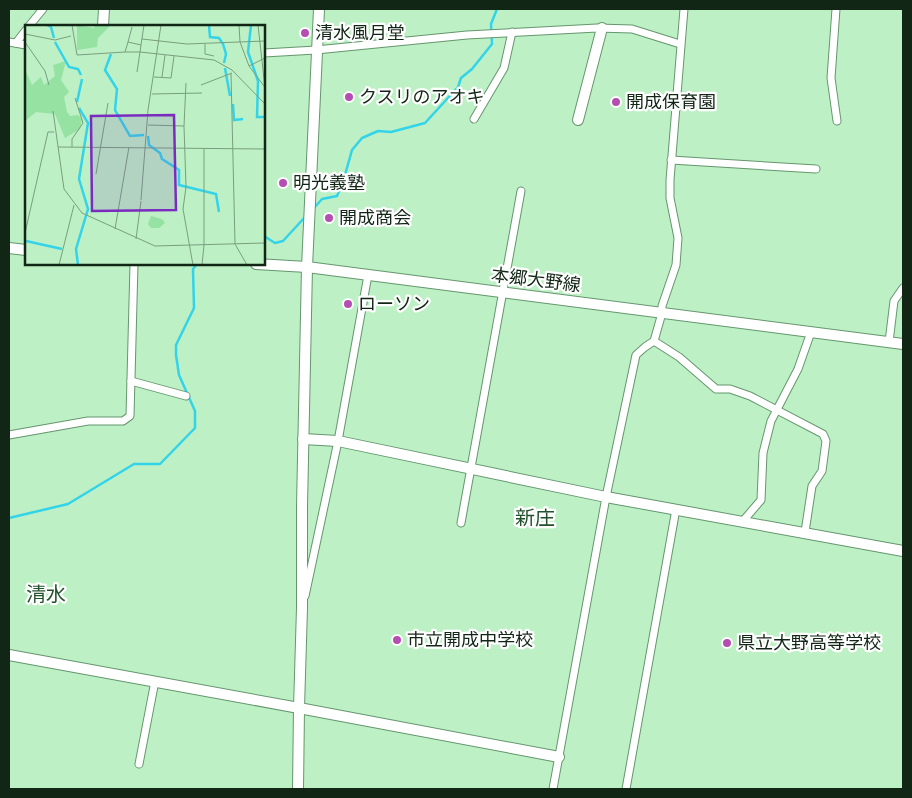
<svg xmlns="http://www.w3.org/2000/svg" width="912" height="798" font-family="'Libre Baskerville','Noto Sans JP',serif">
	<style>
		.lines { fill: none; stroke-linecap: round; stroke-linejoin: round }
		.stream { stroke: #33d4ea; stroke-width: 2.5 }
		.street-casing { stroke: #65966e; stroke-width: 9 }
		.secondary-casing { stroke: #65966e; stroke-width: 12 }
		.street { stroke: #fff; stroke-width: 7 }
		.secondary { stroke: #fff; stroke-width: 10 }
		.poi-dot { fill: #b54eb1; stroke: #fff; stroke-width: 2 }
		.labels { text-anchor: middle; stroke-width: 4.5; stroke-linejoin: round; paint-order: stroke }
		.poi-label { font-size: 18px; fill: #122616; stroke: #fff; text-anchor: start }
		.street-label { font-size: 18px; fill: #122616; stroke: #fff }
		.quarter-label { font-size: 20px; fill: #23522d; stroke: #fff }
		.inset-river { fill: none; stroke: #33d4ea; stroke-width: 2.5 }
		.inset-road { fill: none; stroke: #799f7e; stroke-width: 1 }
		.view { fill: #7b2cbf; fill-opacity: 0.15; stroke: #7b2cbf; stroke-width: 2.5 }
		.inset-edge { fill: none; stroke: #122616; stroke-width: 2.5 }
	</style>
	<rect width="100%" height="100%" fill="#bdf0c4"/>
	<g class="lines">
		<!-- stream -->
		<g class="stream">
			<path d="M313,209L322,199L337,196L343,182L352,150L362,138L378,131L391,132L425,123L458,87L461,78L472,69L492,44L491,24L497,9"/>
			<path d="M264,236L275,243L283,241L306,216"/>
			<path d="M9,518L68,504L134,464H160L195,428V411L179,375L176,355V345L194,308L193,269L197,264"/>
		</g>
		<defs>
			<g id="street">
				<path d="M836,9L831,78L837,121"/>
				<path d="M29,26L43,9"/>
				<path d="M9,42L26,45"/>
				<path d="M16,43L26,30"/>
				<path d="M264,53L316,50L467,35L597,28L632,29L680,44"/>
				<path d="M474,119L504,68L512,32"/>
				<path d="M671,160L816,169"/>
				<path d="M654,341L679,357L716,389H730L750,396L823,434L826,441L822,471L812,486L805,532"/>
				<path d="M889,342L894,301L903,288"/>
				<path d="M131,381L186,396"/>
				<path d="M9,435L88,421H123L130,416L134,264"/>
				<path d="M743,521L761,500L763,453L771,421L798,369L811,332"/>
				<path d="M461,523L521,191"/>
				<path d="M305,596L338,441L368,275"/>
				<path d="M139,764L155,681"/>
				<path d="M553,789L606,497L636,355L645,347L654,341L662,313V306L676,265L678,238L670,198V180L684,9"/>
				<path d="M626,789L676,509"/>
			</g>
			<g id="secondary">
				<path d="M103,26L104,9"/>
				<path d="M578,120L602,28"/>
				<path d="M9,248L26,250"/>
				<path d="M256,264L307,267L903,344"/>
				<path d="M303,439L338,441L606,497L903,551"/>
				<path d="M9,655L299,708L559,757"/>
				<path d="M298,789L299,708L302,608V506L307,267L319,9"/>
			</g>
		</defs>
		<!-- street casing -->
		<use href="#street" class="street-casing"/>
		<!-- secondary casing -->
		<use href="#secondary" class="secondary-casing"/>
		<!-- street -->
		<use href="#street" class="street"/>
		<!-- secondary -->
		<use href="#secondary" class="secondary"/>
	</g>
	<!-- markers -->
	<g class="poi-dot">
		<circle cx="305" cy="33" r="5"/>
		<circle cx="349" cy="97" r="5"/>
		<circle cx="616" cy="102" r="5"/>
		<circle cx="283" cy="183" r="5"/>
		<circle cx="329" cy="218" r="5"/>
		<circle cx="348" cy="304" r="5"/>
		<circle cx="397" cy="640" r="5"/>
		<circle cx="727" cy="643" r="5"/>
	</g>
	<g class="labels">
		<!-- poi labels -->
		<g class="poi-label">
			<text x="315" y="39">清水風月堂</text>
			<text x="359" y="103">クスリのアオキ</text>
			<text x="626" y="108">開成保育園</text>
			<text x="293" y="189">明光義塾</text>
			<text x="339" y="224">開成商会</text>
			<text x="358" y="310">ローソン</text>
			<text x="407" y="646">市立開成中学校</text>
			<text x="737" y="649">県立大野高等学校</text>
		</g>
		<!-- street labels -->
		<g class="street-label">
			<text transform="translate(536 280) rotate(7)" y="6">本郷大野線</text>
		</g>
		<!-- quarter labels -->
		<g class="quarter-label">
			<text x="535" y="525">新庄</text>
			<text x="46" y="601">清水</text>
		</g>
	</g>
	<!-- overview -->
	<g transform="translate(25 25)">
		<rect width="240" height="240" fill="#bdf0c4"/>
		<path d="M52,0L69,3L70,0H86L73,13L72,22L52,25ZM41,36L36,55L44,67L39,72L42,87L45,91L53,90L57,94L55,104L40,113L30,89L11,87L0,96V44L7,60L16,52L19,60L30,51L28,40ZM126,191L137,194L140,198L134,203H126L123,199Z" fill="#95e2a2"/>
		<path class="inset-river" d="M22,0L26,2L29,13M184,0L185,12L194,13L198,19L201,29L199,38M226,0L223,27L233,56L232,92H240M30,17L44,42L53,44L56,50M86,29L80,45L92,64L90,85L105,111L119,110M200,43L205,71M52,77L57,54M208,79L209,95L218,94M123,111L124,120L135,128L137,134L154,145V160L191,169L194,187M1,216L37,224M53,240L51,224L63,184L54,154L63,98L54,83"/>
		<path class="inset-road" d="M47,0L52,30L100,27L103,17L116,20L115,27L189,35L207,45L240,79M214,0L215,17L224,41L239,61M233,0L240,63V185M0,9L30,15L46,11M117,14L162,19L240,16M0,17L20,46L24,60M103,17L107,2M180,19V29L189,31M116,20L119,0M100,27H115L112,47M224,41L240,33M206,49L210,219L222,240M129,52L146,53L149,31M137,52L140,30M161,58L159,101L161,162L158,184L168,240M176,60L207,48M127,69L177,68M28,86L39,164L57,188L130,221L240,218M123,100L159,101M33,122L240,124M47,122V114L58,98L50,73M71,149L83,78M116,175L123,85L136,0M90,204L104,122M0,208L23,107H29M111,214L116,176M179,220V124M34,240L49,180M177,240L179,220"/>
		<path class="view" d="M149,90L151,185L67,186L66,91Z"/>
		<rect width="240" height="240" class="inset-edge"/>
	</g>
	<!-- border -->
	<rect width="912" height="798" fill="none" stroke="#122616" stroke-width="20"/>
</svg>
